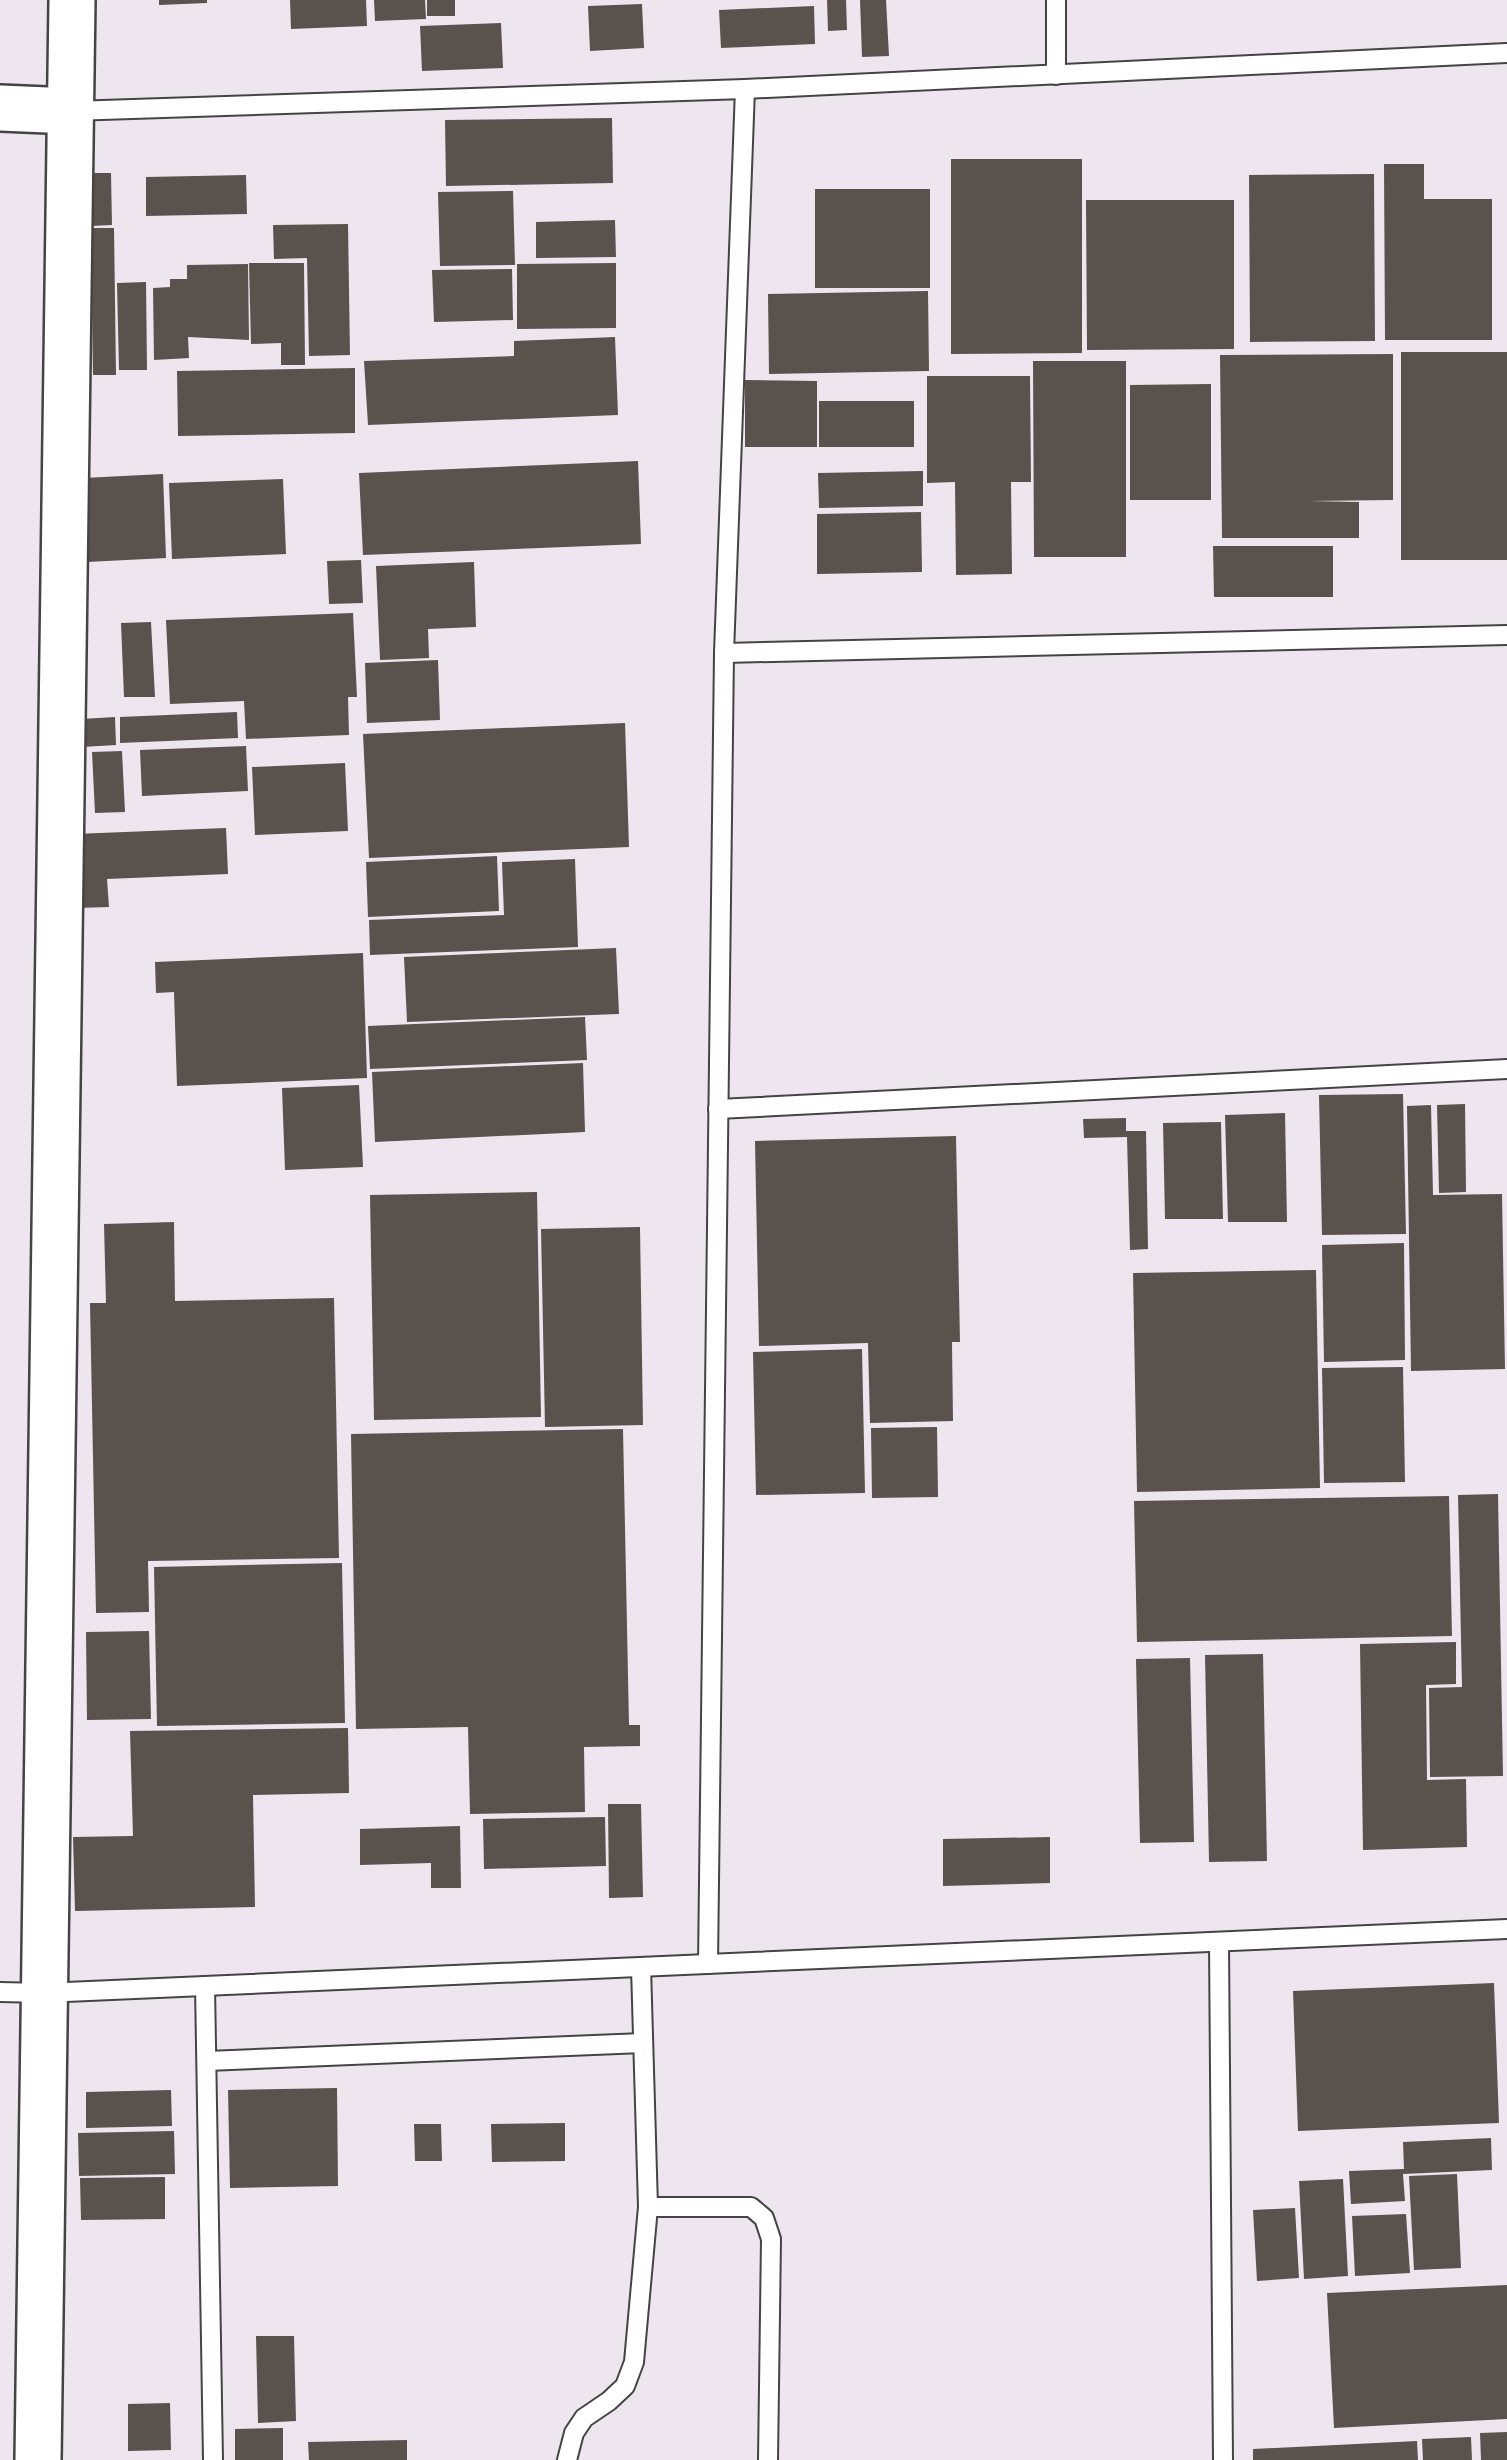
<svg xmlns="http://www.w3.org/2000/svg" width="1507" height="2460" font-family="'Times New Roman',serif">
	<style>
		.industrial { fill: #eee6ef }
		.building { fill: #5a524d }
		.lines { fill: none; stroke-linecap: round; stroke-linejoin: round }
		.service-casing { stroke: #444; stroke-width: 22 }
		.tertiary-casing { stroke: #444; stroke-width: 50 }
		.service { stroke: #fff; stroke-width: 18 }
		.tertiary { stroke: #fff; stroke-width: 45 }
	</style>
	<rect width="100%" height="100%" fill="#fffdf5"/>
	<!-- industrial -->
	<rect class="industrial" x="0" y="0" width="1507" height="2460"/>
	<!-- building -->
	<g class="building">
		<path d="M159,0H207V3L159,5Z"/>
		<path d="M290,0H366L367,26L291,29Z"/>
		<path d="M374,0H425L426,19L375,21Z"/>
		<rect x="427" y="0" width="28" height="16"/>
		<path d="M827,0H846L847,30L828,31Z"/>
		<path d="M860,0H886L889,56L862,57Z"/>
		<path d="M642,4L644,48L590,51L588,6Z"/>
		<path d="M814,6L815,44L721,48L719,10Z"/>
		<path d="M501,23L503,68L422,71L420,26Z"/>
		<path d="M612,118L613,183L446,186L445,120Z"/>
		<path d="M951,159H1082V353L951,354Z"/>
		<path d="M1384,164H1424V199H1492V340H1385Z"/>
		<path d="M90,173H111L112,225L91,226Z"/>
		<path d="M1374,174L1375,341L1250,342L1249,175Z"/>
		<path d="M246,175L247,214L146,216V177Z"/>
		<rect x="815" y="189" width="115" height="99"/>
		<path d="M513,191L515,265L440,266L438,192Z"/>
		<path d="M1086,200H1234V349L1087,350Z"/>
		<path d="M615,220L616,257L536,258V222Z"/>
		<path d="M348,224L350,355L309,356L307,258L274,259L273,225Z"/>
		<path d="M91,228H114L116,375H93Z"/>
		<path d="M249,263H304L305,365H281V343L251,344Z"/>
		<path d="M616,263V328L517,329V264Z"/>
		<path d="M248,264L249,340L188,337L189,358L154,360L153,288L170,287V279H187V265Z"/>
		<path d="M512,269L513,320L434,322L432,270Z"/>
		<path d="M146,282L147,370H119L117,283Z"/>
		<path d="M928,291L929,371L769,374L768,294Z"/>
		<path d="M615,337L618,415L368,425L364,361L514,356V341Z"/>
		<rect x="1401" y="352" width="106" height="208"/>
		<path d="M1393,354V500L1309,501L1359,502V538H1222L1220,355Z"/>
		<path d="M1033,361H1126V557H1034Z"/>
		<path d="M355,368V433L178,436L177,371Z"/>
		<path d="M927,376H1030L1031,482H1011L1012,574L956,575L955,482L927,483Z"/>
		<path d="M745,380L817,381V447H745Z"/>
		<path d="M1211,384V500H1130V385Z"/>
		<rect x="819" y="401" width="95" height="46"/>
		<path d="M638,461L641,544L363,555L359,473Z"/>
		<path d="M923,471V506L819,508L818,473Z"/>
		<path d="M163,474L166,558L87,562L83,478Z"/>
		<path d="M283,479L286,554L172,559L169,483Z"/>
		<path d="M921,512L922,572L817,574V514Z"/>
		<path d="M1213,546H1333V597H1214Z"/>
		<path d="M361,560L363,603L329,604L327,561Z"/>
		<path d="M474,562L476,627L428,629L429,658L380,660L376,566Z"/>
		<path d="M353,613L357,697H348L349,735L246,739L244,701L170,704L166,620Z"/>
		<path d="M151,622L155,697H124L121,623Z"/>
		<path d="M438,660L440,720L367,723L365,663Z"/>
		<path d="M237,712L238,738L120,743V717Z"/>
		<path d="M115,717L116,745L82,747L81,719Z"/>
		<path d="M625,723L629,847L369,858L363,734Z"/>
		<path d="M246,746L248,791L142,796L140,750Z"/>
		<path d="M122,751L125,812L95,813L92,752Z"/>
		<path d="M345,763L348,831L255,835L252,767Z"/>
		<path d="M226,828L228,874L107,879L109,907L77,908L74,834Z"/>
		<path d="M497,856L499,911L368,917L366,862Z"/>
		<path d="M575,859L578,947L370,955L369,920L504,915L502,862Z"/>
		<path d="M616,948L619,1014L407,1022L404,957Z"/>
		<path d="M363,953L367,1078L177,1086L174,992L156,993L155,962Z"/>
		<path d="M585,1017L587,1060L370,1069L368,1026Z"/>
		<path d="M583,1063L585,1132L375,1142L372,1072Z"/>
		<path d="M359,1085L363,1167L285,1170L282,1088Z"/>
		<path d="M1403,1094L1406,1234L1322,1235L1319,1095Z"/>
		<path d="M1465,1104L1466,1192L1439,1193L1437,1105Z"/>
		<path d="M1431,1105L1433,1195L1502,1194L1505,1369L1411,1371L1407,1106Z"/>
		<path d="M1285,1113L1287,1222H1228L1225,1115Z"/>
		<path d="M1126,1118V1131H1146L1148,1249L1130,1250L1127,1137L1084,1138L1083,1119Z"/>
		<path d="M1221,1122L1223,1219H1165L1163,1123Z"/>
		<path d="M956,1136L960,1342H952L953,1421L870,1423L868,1343L759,1346L755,1141Z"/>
		<path d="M537,1192L541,1417L374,1420L370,1195Z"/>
		<path d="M174,1222L175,1301L334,1298L339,1558L148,1561L149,1612L96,1613L90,1303H106L104,1224Z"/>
		<path d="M640,1227L643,1425L545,1427L541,1229Z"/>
		<path d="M1404,1243L1405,1360L1324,1362L1322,1245Z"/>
		<path d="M1316,1270L1320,1488L1137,1492L1133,1273Z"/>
		<path d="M862,1349L865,1493L756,1495L753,1352Z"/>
		<path d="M1403,1367L1405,1482L1324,1483L1322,1368Z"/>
		<path d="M937,1427L938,1497L872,1498L871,1428Z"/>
		<path d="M623,1429L629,1725H640V1746L584,1747L585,1812L470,1814L468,1727L356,1729L351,1434Z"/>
		<path d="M1498,1494L1503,1776L1430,1777L1429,1688L1462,1687L1458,1495Z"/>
		<path d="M1449,1496L1452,1636L1137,1642L1134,1501Z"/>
		<path d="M342,1563L345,1723L157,1726L154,1567Z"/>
		<path d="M149,1631L151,1719L87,1720L86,1632Z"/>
		<path d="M1456,1642V1684L1426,1685L1427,1780L1466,1779L1467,1847L1363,1850L1360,1644Z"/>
		<path d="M1263,1654L1267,1861L1209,1862L1205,1655Z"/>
		<path d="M1190,1658L1194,1842L1140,1843L1136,1659Z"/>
		<path d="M348,1728L349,1793L253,1795L255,1907L75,1911L73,1837L133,1836L130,1731Z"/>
		<path d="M608,1804H641L643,1897L609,1898Z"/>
		<path d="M605,1817L606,1866L484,1869L483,1819Z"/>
		<path d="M460,1826L461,1888H431V1863L360,1865V1829Z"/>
		<path d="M1050,1837V1883L943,1886V1839Z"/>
		<path d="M1494,1983L1499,2123L1298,2131L1293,1991Z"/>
		<path d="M337,2088L338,2186L230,2188L228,2090Z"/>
		<path d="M171,2090L172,2126L86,2128V2092Z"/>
		<path d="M565,2123V2161L492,2162L491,2124Z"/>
		<path d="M414,2124H441L442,2161H415Z"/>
		<path d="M174,2131L175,2174L79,2176L78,2133Z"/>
		<path d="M1491,2138L1492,2170L1403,2174L1405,2201L1351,2204L1349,2171L1404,2169L1403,2142Z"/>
		<path d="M1457,2174L1461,2268L1414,2270L1409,2176Z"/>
		<path d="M165,2177V2219L81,2220L80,2178Z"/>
		<path d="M1343,2179L1348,2276L1304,2279L1299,2181Z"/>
		<path d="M1295,2208L1299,2278L1257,2281L1253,2210Z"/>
		<path d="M1406,2214L1410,2273L1355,2276L1352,2216Z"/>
		<path d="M1507,2285V2419L1334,2428L1327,2293Z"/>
		<path d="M256,2336H294L296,2421L258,2423Z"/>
		<path d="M170,2403L171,2450L128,2451V2404Z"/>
		<path d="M283,2428V2460H235V2429Z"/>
		<path d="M1507,2432V2460H1481L1480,2433Z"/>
		<path d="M1471,2437L1472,2460H1423L1422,2439Z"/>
		<path d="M407,2440V2460H309L308,2442Z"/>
		<path d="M1417,2441L1418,2460H1253V2449Z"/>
	</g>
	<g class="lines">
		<defs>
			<g id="service">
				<path d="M1056,0V75"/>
				<path d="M71,111L745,89L1507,53"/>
				<path d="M724,653L1507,635"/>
				<path d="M718,1109L1507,1069"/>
				<path d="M1219,1942L1223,2460"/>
				<path d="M708,1964L724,653L745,89"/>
				<path d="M205,1986L213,2460"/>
				<path d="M0,1992L43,1993L1507,1929"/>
				<path d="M207,2061L643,2043"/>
				<path d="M648,2207H751L764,2218L771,2239L768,2460"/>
				<path d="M567,2460L574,2433L584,2418L609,2401L625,2386L634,2362L648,2207L641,1967"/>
			</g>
			<g id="tertiary">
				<path d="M0,108L71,111"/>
				<path d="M38,2460L72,0"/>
			</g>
		</defs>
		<!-- service casing -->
		<use href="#service" class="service-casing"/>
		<!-- tertiary casing -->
		<use href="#tertiary" class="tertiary-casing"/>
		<!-- service -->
		<use href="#service" class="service"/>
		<!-- tertiary -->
		<use href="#tertiary" class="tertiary"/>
	</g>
</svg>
